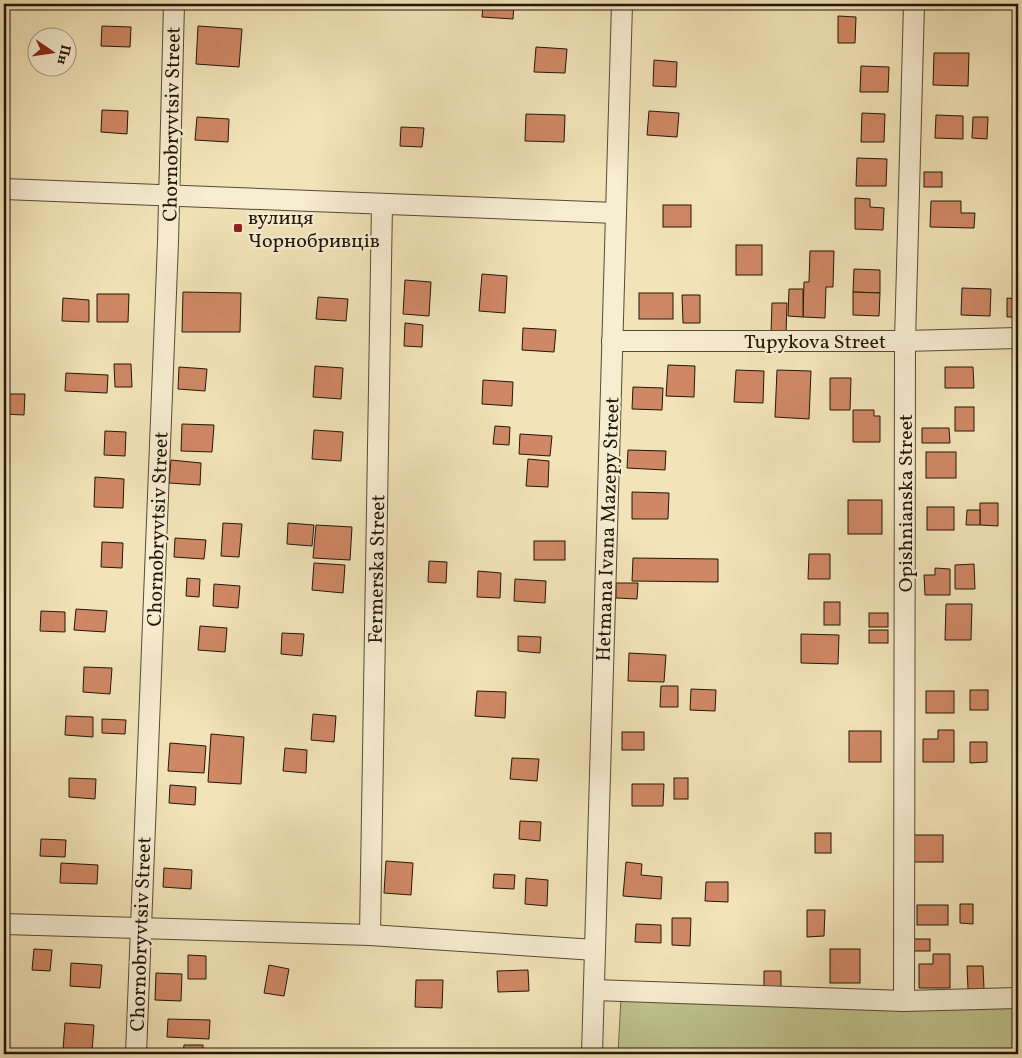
<svg xmlns="http://www.w3.org/2000/svg" width="1022" height="1058" font-family="Vollkorn,serif">
	<style>
		.green { fill: #bec38d; stroke: #706c4b }
		.building { fill: #cf8865; stroke: #221609 }
		.lines { fill: none; stroke-linecap: round; stroke-linejoin: round }
		.minor-casing { stroke: #564a35; stroke-width: 22 }
		.minor { stroke: #f7edd1; stroke-width: 20 }
		.poi-dot { fill: #8f2418; stroke: #f7edd1; stroke-width: 2 }
		.labels { text-anchor: middle; stroke-width: 4.5; stroke-linejoin: round; paint-order: stroke }
		.street-label { font-size: 20px; fill: #221609; stroke: #f7edd1 }
		.poi-label { font-size: 20px; fill: #221609; stroke: #f7edd1; text-anchor: start }
	</style>
	<rect width="100%" height="100%" fill="#f2e4b8"/>
	<filter id="stains"><feTurbulence type="fractalNoise" baseFrequency=".004" numOctaves="4"/><feColorMatrix values="0 0 0 0 .2 0 0 0 0 .09 0 0 0 0 .02 0 0 0 .5 -.17"/></filter>
	<radialGradient id="worn" r=".72"><stop offset=".6" stop-color="#630" stop-opacity="0"/><stop offset="1" stop-color="#630" stop-opacity=".3"/></radialGradient>
	<!-- green -->
	<path class="green" d="M621,997L1018,1003V1054H618Z"/>
	<!-- building -->
	<g class="building">
		<path d="M483,4H514L513,19L482,17Z"/>
		<path d="M838,16L856,17L855,43H838Z"/>
		<path d="M102,26L131,27L130,47L101,46Z"/>
		<path d="M198,26L242,29L239,67L196,64Z"/>
		<path d="M536,47L567,49L565,73L534,72Z"/>
		<path d="M934,53H969L968,86L933,85Z"/>
		<path d="M654,60L677,62L676,87L653,86Z"/>
		<path d="M861,66L889,67L888,92H860Z"/>
		<path d="M102,110L128,111L127,134L101,132Z"/>
		<path d="M649,111L679,113L677,137L647,135Z"/>
		<path d="M862,113L885,114L884,142H861Z"/>
		<path d="M526,114L565,115L564,142L525,141Z"/>
		<path d="M936,115L963,116V139L935,138Z"/>
		<path d="M197,117L229,119L228,142L195,140Z"/>
		<path d="M973,117H988L987,139L972,138Z"/>
		<path d="M401,127L424,128L422,147L400,146Z"/>
		<path d="M857,158L887,159L886,186H856Z"/>
		<rect x="924" y="172" width="18" height="15"/>
		<path d="M855,198L870,199V207L884,208L883,230L855,229Z"/>
		<path d="M931,201H961V213H975L974,228L930,227Z"/>
		<rect x="663" y="205" width="28" height="22"/>
		<rect x="736" y="245" width="26" height="30"/>
		<path d="M810,251H834L833,287H826L825,318L803,317L804,282H809Z"/>
		<path d="M854,269L880,270V293L853,292Z"/>
		<path d="M482,274L507,276L505,313L479,311Z"/>
		<path d="M405,280L431,282L429,316L403,314Z"/>
		<path d="M962,288L991,289L990,316L961,315Z"/>
		<path d="M789,289H803V317L788,316Z"/>
		<path d="M183,292L241,293L240,332H182Z"/>
		<path d="M853,292L880,293L879,316L853,315Z"/>
		<rect x="639" y="293" width="34" height="26"/>
		<path d="M97,294H129L128,322H97Z"/>
		<path d="M682,295H700V323H683Z"/>
		<path d="M318,297L348,299L346,321L316,319Z"/>
		<path d="M63,298L89,300V322L62,321Z"/>
		<path d="M1007,298L1018,299V317H1007Z"/>
		<path d="M772,303H787L786,334H771Z"/>
		<path d="M405,323L423,325L422,347L404,346Z"/>
		<path d="M523,328L556,330L554,352L522,350Z"/>
		<path d="M114,364H131L132,387H115Z"/>
		<path d="M668,365L695,366L694,397L666,396Z"/>
		<path d="M315,366L343,368L341,399L313,397Z"/>
		<path d="M179,367L207,369L205,391L178,389Z"/>
		<path d="M945,367H973L974,388H945Z"/>
		<path d="M736,370L764,371L763,403L734,402Z"/>
		<path d="M777,370L811,371L809,419L775,417Z"/>
		<path d="M66,373L108,375L107,393L65,391Z"/>
		<path d="M830,378H851L850,410H830Z"/>
		<path d="M483,380L513,382L512,406L482,404Z"/>
		<path d="M633,387L663,388L662,410L632,409Z"/>
		<path d="M4,394H25L24,415L4,414Z"/>
		<path d="M1014,396H1018V425H1013Z"/>
		<rect x="955" y="407" width="19" height="24"/>
		<path d="M853,410H874V416H880V442H853Z"/>
		<path d="M182,424L214,425L212,452L181,451Z"/>
		<path d="M495,426L510,427L509,445L493,444Z"/>
		<path d="M922,428H949L950,443H922Z"/>
		<path d="M314,430L343,432L341,461L312,459Z"/>
		<path d="M105,431L126,432L125,456L104,455Z"/>
		<path d="M520,434L552,436L550,456L519,454Z"/>
		<path d="M628,450L666,451L665,470L627,468Z"/>
		<rect x="926" y="452" width="30" height="26"/>
		<path d="M528,459L549,461L548,487L526,486Z"/>
		<path d="M171,460L201,463L200,485L169,483Z"/>
		<path d="M95,477L124,479L123,508L94,507Z"/>
		<path d="M632,492L669,493L668,519H632Z"/>
		<rect x="848" y="500" width="34" height="34"/>
		<path d="M980,503H998V526L980,525Z"/>
		<rect x="927" y="507" width="27" height="23"/>
		<path d="M967,510H980V525H966Z"/>
		<path d="M223,523L242,524L239,557L221,556Z"/>
		<path d="M288,523L314,525L312,546L287,544Z"/>
		<path d="M316,525L352,527L350,560L313,558Z"/>
		<path d="M175,538L206,540L204,559L174,557Z"/>
		<rect x="534" y="541" width="31" height="19"/>
		<path d="M102,542L123,543L122,568L101,567Z"/>
		<path d="M809,554H830V579H808Z"/>
		<path d="M633,558L718,559V582L632,581Z"/>
		<path d="M429,561L447,562L446,583L428,582Z"/>
		<path d="M314,563L345,565L343,593L312,590Z"/>
		<path d="M974,564L975,589H955V565Z"/>
		<path d="M935,568L950,569V595H925L924,575H935Z"/>
		<path d="M478,571L501,573L500,598L477,597Z"/>
		<path d="M187,578L200,579L199,597L186,596Z"/>
		<path d="M515,579L546,581L545,603L514,601Z"/>
		<path d="M616,583H638L637,599L616,598Z"/>
		<path d="M214,584L240,586L238,608L213,606Z"/>
		<rect x="824" y="602" width="16" height="23"/>
		<path d="M946,604H972L971,640H945Z"/>
		<path d="M76,609L107,611L105,632L74,630Z"/>
		<path d="M41,611L65,612V632L40,631Z"/>
		<rect x="869" y="613" width="19" height="14"/>
		<path d="M200,626L227,628L225,652L198,650Z"/>
		<rect x="869" y="630" width="19" height="13"/>
		<path d="M282,633L304,634L302,656L281,654Z"/>
		<path d="M801,634L839,635L838,664L801,663Z"/>
		<path d="M518,636L541,637L540,653L518,651Z"/>
		<path d="M629,653L666,655L664,682L628,681Z"/>
		<path d="M84,667L112,668L110,694L83,692Z"/>
		<path d="M661,686H678V707H660Z"/>
		<path d="M691,689L716,690L715,711L690,710Z"/>
		<rect x="970" y="690" width="18" height="20"/>
		<path d="M477,691L506,692L505,718L475,716Z"/>
		<rect x="926" y="691" width="28" height="22"/>
		<path d="M313,714L336,716L334,742L311,740Z"/>
		<path d="M66,716L93,717V737L65,735Z"/>
		<path d="M102,719L126,720L125,734L102,733Z"/>
		<path d="M938,730H954V762H923V739H938Z"/>
		<rect x="849" y="731" width="32" height="31"/>
		<rect x="622" y="732" width="22" height="18"/>
		<path d="M211,734L244,737L241,784L208,782Z"/>
		<path d="M970,742H987V762L970,763Z"/>
		<path d="M170,743L206,746L204,773L168,771Z"/>
		<path d="M285,748L307,750L306,773L283,771Z"/>
		<path d="M512,758L539,759L537,781L510,779Z"/>
		<path d="M69,778L96,779L95,799L69,797Z"/>
		<rect x="674" y="778" width="14" height="21"/>
		<path d="M632,784H664L663,806H632Z"/>
		<path d="M170,785L196,787L195,805L169,803Z"/>
		<path d="M520,821L541,822L540,841L519,839Z"/>
		<rect x="815" y="833" width="16" height="20"/>
		<rect x="911" y="835" width="32" height="27"/>
		<path d="M41,839L66,840L65,857L40,856Z"/>
		<path d="M386,861L413,863L411,895L384,893Z"/>
		<path d="M626,862L642,864L641,875L662,877L661,899L623,896Z"/>
		<path d="M61,863L98,865L97,884L60,883Z"/>
		<path d="M164,868L192,870L191,889L163,887Z"/>
		<path d="M494,874L515,875L514,889L493,888Z"/>
		<path d="M526,878L548,880L547,906L525,904Z"/>
		<path d="M706,882H728V902L705,901Z"/>
		<path d="M960,904H973V924L960,923Z"/>
		<rect x="917" y="905" width="31" height="20"/>
		<path d="M807,910H825L824,936L807,937Z"/>
		<path d="M672,918H691L690,946L672,945Z"/>
		<path d="M636,924L661,925V943L635,942Z"/>
		<rect x="911" y="939" width="19" height="12"/>
		<path d="M34,949L52,950L50,971L32,970Z"/>
		<rect x="830" y="949" width="30" height="34"/>
		<path d="M933,954H950V988H919V964H933Z"/>
		<path d="M188,955L206,956V979H188Z"/>
		<path d="M71,963L102,965L100,988L70,986Z"/>
		<path d="M269,965L289,969L284,996L264,993Z"/>
		<path d="M967,966H983L984,989H968Z"/>
		<path d="M528,970L529,991L498,992L497,971Z"/>
		<path d="M764,971H781V991L764,992Z"/>
		<path d="M156,973L182,974L181,1001L155,1000Z"/>
		<path d="M416,980H443L442,1008L415,1007Z"/>
		<path d="M168,1019L210,1020L209,1039L167,1037Z"/>
		<path d="M65,1023L94,1025L92,1052L63,1050Z"/>
		<path d="M184,1045H203V1054H183Z"/>
	</g>
	<g class="lines">
		<defs>
			<g id="minor">
				<path d="M4,189L616,213"/>
				<path d="M612,341H905L1018,338"/>
				<path d="M4,924L370,935L595,950"/>
				<path d="M370,935L382,204"/>
				<path d="M594,990L904,1001L1018,998"/>
				<path d="M904,1001L905,341L914,4"/>
				<path d="M136,1054L168,242L174,4"/>
				<path d="M592,1054L622,4"/>
			</g>
		</defs>
		<!-- minor casing -->
		<use href="#minor" class="minor-casing"/>
		<!-- minor -->
		<use href="#minor" class="minor"/>
	</g>
	<!-- markers -->
	<rect class="poi-dot" x="233" y="223" width="10" height="10" rx="2.5"/>
	<g class="labels">
		<!-- street labels -->
		<g class="street-label">
			<text transform="translate(171 124) rotate(-89)" y="7">Chornobryvtsiv Street</text>
			<text x="815" y="348">Tupykova Street</text>
			<text transform="translate(905 503) rotate(-90)" y="7">Opishnianska Street</text>
			<text transform="translate(157 529) rotate(-88)" y="7">Chornobryvtsiv Street</text>
			<text transform="translate(607 529) rotate(-88)" y="7">Hetmana Ivana Mazepy Street</text>
			<text transform="translate(376 569) rotate(-89)" y="7">Fermerska Street</text>
			<text transform="translate(140 934) rotate(-88)" y="7">Chornobryvtsiv Street</text>
		</g>
		<!-- poi labels -->
		<g class="poi-label">
			<text x="248" y="224">вулиця<tspan x="248" dy="23">Чорнобривців</tspan></text>
		</g>
	</g>
	<!-- margin -->
	<rect width="1022" height="1058" fill="none" stroke="#f2e4b8" stroke-width="20"/>
	<rect x="5" y="5" width="1012" height="1048" fill="none" stroke="#221609" stroke-width="2.5"/>
	<rect x="10" y="10" width="1002" height="1038" fill="none" stroke="#221609"/>
	<!-- north arrow -->
	<g transform="translate(52 52) rotate(103)"><circle r="24" fill="#f7edd1" stroke="#a29781"/>
	<path d="M0-4L9 19L0 12L-9 19Z" fill="#8f2418"/>
	<text y="-8" font-size="14" font-weight="bold" text-anchor="middle" fill="#221609">Пн</text>
	</g>
	<rect width="100%" height="100%" filter="url(#stains)"/>
	<rect width="100%" height="100%" fill="url(#worn)"/>
</svg>
